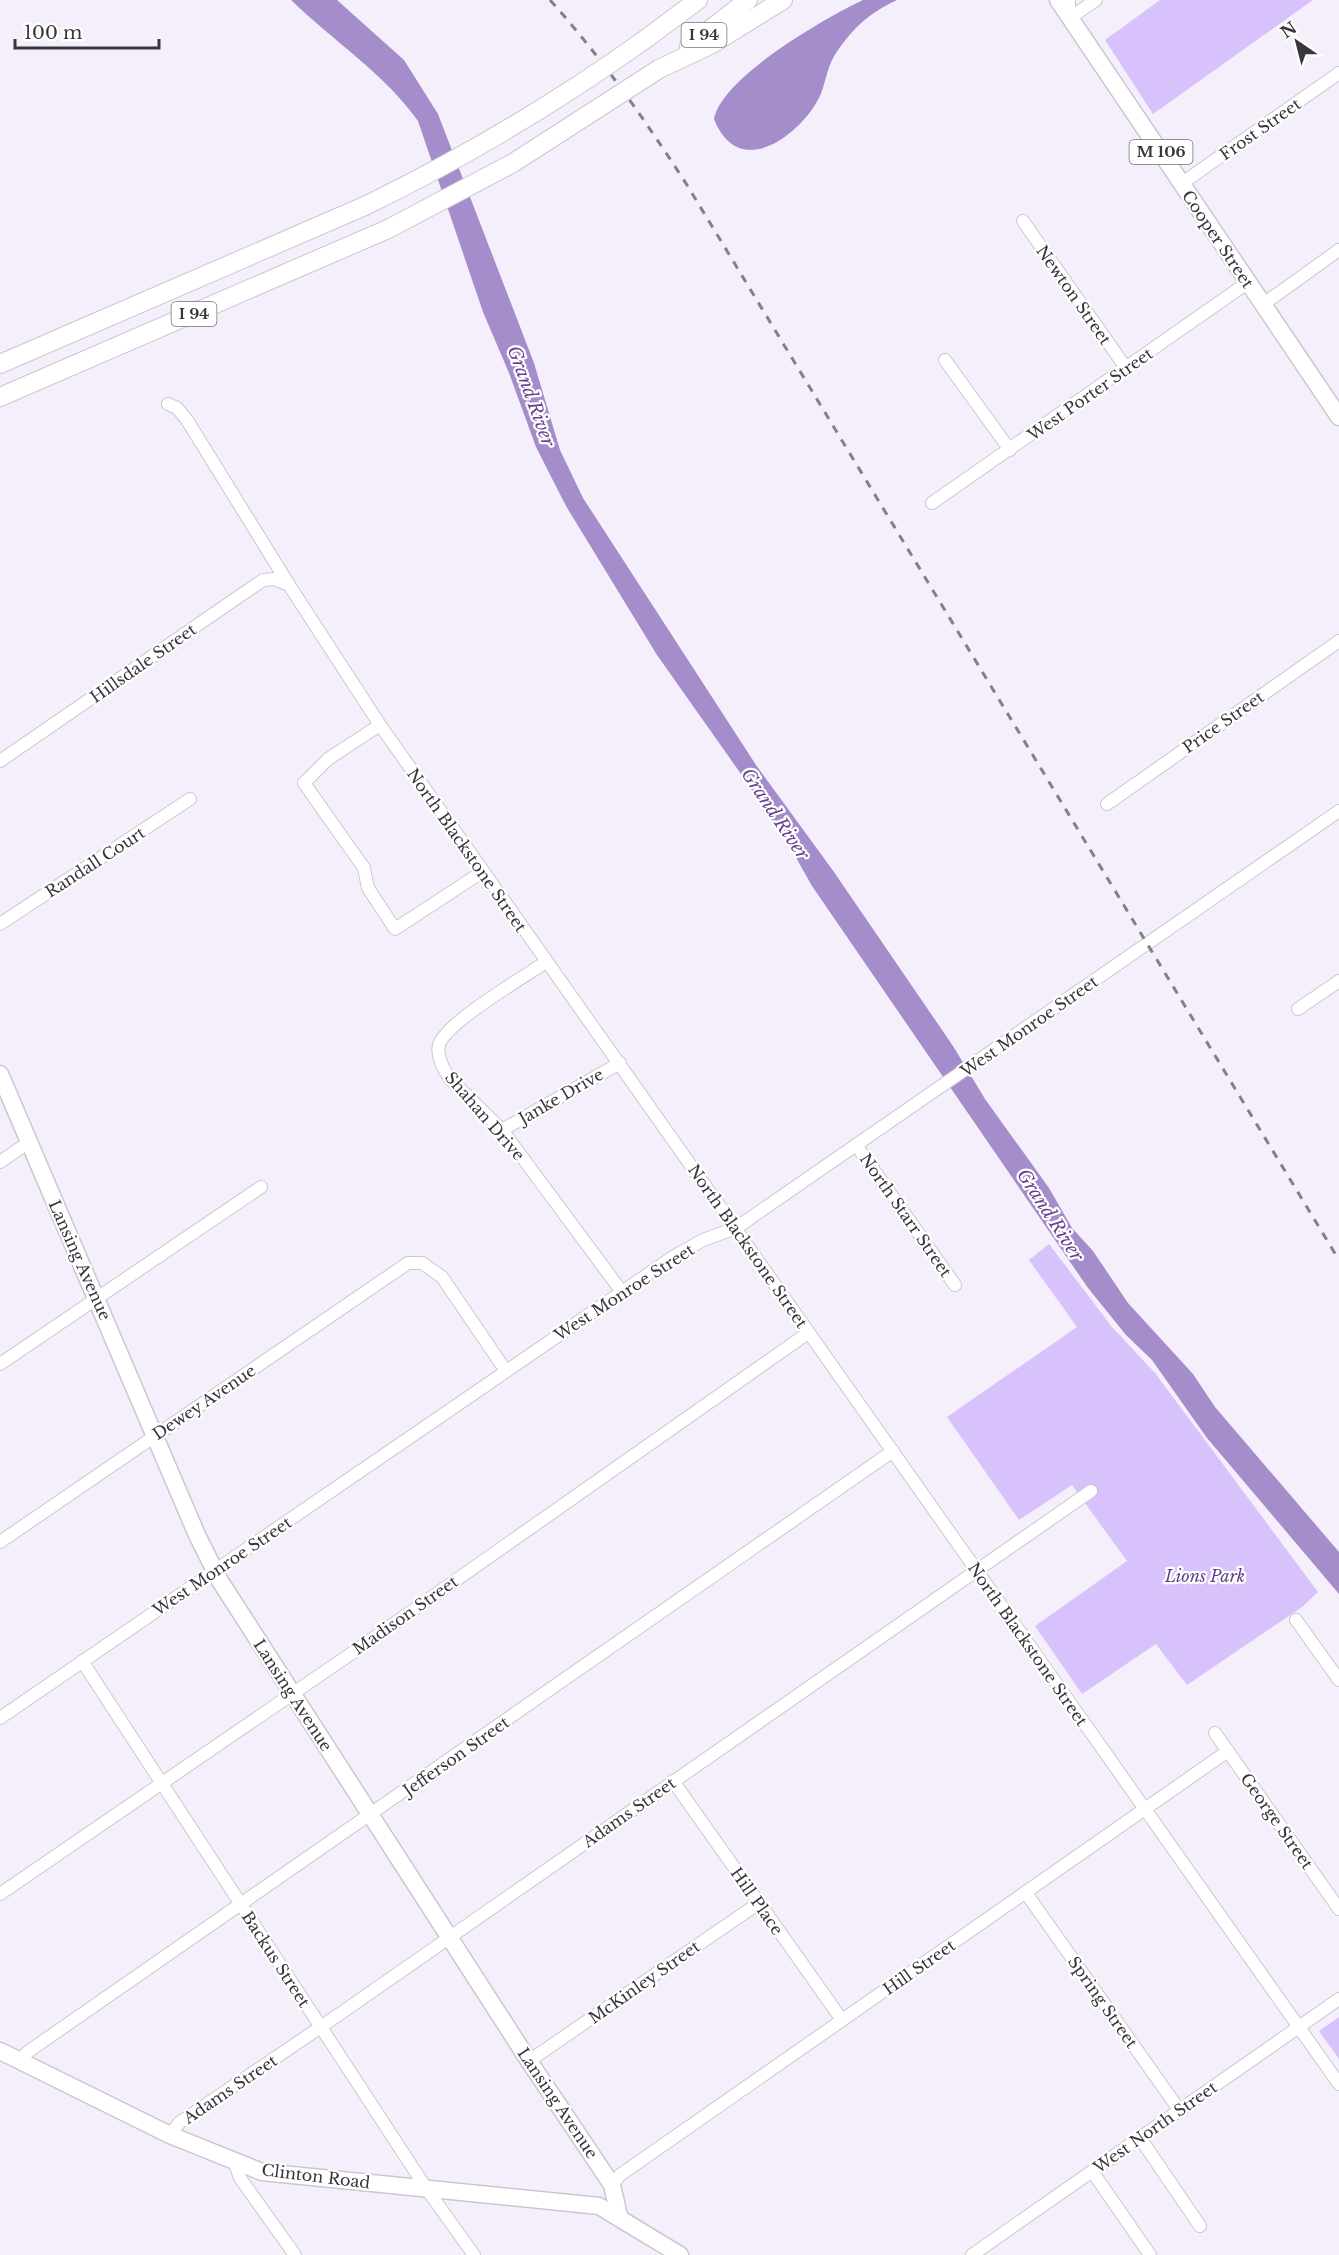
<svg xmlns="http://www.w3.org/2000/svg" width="1339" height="2255" font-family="'Libre Baskerville',serif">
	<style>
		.green { fill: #d8c2fb }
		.water { fill: #a58cca }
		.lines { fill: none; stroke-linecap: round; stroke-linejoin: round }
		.minor-casing { stroke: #cbc7d2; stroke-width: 14 }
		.major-casing { stroke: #cbc7d2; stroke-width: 19 }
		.highway-casing { stroke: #cbc7d2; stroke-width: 20 }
		.minor { stroke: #fff; stroke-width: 12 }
		.major { stroke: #fff; stroke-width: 16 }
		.highway { stroke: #fff; stroke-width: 18 }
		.rail { stroke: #838088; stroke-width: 3; stroke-dasharray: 8 8; stroke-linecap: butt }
		.highway-bridge-casing { stroke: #cbc7d2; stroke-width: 20; stroke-linecap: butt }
		.highway-bridge { stroke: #fff; stroke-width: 18 }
		.labels { text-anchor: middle; stroke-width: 4.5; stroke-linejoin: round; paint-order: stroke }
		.shield { fill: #fff; stroke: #747276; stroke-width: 1.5 }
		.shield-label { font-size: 15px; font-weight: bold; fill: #38363b }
		.street-label { font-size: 16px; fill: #38363b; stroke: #fff }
		.park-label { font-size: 16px; font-style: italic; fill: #613f8a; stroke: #fff }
		.water-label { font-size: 18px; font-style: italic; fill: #66438f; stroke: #fff }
	</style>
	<rect width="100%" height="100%" fill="#f4effb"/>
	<!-- green -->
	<g class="green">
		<path d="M1160,0H1313L1153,114L1105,40Z"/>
		<path d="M1049,1244L1112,1327L1155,1373L1318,1592L1302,1607L1187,1685L1156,1644L1082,1694L1035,1626L1127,1561L1072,1485L1019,1520L947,1417L1077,1327L1029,1260Z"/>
		<path d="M1339,2017V2059L1319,2031Z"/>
	</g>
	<!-- water -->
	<g class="water">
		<path d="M291,0H337L404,60L438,114L534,363L560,450L583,498L756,765L834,872L953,1046L985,1099L1049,1188L1072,1228L1093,1251L1128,1303L1193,1374L1215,1407L1339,1552V1594L1207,1438L1152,1360L1126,1335L1088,1288L812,886L790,847L741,774L657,655L566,506L536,447L509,373L483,312L418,121C384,73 333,41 291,0Z"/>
		<path d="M863,0H897C868,14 854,27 836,53C825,69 826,89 815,105C791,142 737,177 714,119C722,77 825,18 863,0Z"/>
	</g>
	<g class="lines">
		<defs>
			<g id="minor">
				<path d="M1071,17L1096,0"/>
				<path d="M1181,184L1339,73"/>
				<path d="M1023,221L1126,368"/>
				<path d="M1262,305L1339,250"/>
				<path d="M945,360L1010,450"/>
				<path d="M168,404L177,408L187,420L289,585L380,725L1339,2084"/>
				<path d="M932,503L1247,283"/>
				<path d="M380,725L328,759L304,783L364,868L368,888L395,929L482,872"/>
				<path d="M0,761L263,580L274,579L289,585"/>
				<path d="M1107,804L1339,641"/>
				<path d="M0,924L190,799"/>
				<path d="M546,962C524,977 445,1023 439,1045C436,1056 444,1070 450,1079L502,1130L622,1292"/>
				<path d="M1298,1009L1339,981"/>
				<path d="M502,1130L620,1063"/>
				<path d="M856,1145L955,1285"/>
				<path d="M0,1162L29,1142"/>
				<path d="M0,1364L261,1187"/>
				<path d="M0,1542L408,1263H422L442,1277L506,1371"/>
				<path d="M1296,1620L1339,1680"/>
				<path d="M82,1661L426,2188L474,2255"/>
				<path d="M0,1718L673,1257L703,1240L736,1228L1339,811"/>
				<path d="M1215,1733L1339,1909"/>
				<path d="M673,1781L842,2020"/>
				<path d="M1026,1893L1180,2111"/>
				<path d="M0,1894L355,1651L808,1333"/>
				<path d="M19,2060L29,2051L893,1451"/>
				<path d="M529,2061L759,1903"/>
				<path d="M170,2135L179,2123L331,2020L1091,1491"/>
				<path d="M1140,2138L1200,2226"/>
				<path d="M235,2163L240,2178L295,2255"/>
				<path d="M1092,2171L1150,2255"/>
				<path d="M612,2185L620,2175L1228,1751"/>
				<path d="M972,2255L1339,1999"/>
			</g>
			<g id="major">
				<path d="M1058,0L1339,417"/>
				<path d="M0,1074L197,1535L220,1581L529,2061L612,2185L619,2216"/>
				<path d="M0,2051L170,2135L262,2172L599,2206L680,2255"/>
			</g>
			<g id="highway">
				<path d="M1066,0V10"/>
				<path d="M647,38L698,0"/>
				<path d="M689,46L748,0"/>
				<path d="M659,69L712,44L783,0"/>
				<path d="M0,364L367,205"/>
				<path d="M0,397L388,229"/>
			</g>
		</defs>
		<!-- minor casing -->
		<use href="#minor" class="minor-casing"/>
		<!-- major casing -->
		<use href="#major" class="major-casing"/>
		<!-- highway casing -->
		<use href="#highway" class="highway-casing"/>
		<!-- minor -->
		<use href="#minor" class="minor"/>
		<!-- major -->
		<use href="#major" class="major"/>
		<!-- highway -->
		<use href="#highway" class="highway"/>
		<!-- rail -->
		<path class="rail" d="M550,0C602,58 645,120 687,185L1339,1260"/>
		<defs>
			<g id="highway-bridge">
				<path d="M367,205C465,157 558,102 647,38"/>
				<path d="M388,229L513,163L659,69"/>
			</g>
		</defs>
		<!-- highway-bridge casing -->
		<use href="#highway-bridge" class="highway-bridge-casing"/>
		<!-- highway-bridge -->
		<use href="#highway-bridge" class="highway-bridge"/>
	</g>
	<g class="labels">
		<!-- shield labels -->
		<g class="shield">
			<rect x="681.5" y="23" width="45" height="24" rx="4.5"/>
			<rect x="1129.5" y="140" width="63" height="24" rx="4.5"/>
			<rect x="171.5" y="302" width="45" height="24" rx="4.5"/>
		</g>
		<g class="shield-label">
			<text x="704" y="40">I 94</text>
			<text x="1161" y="157">M 106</text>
			<text x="194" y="319">I 94</text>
		</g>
		<!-- street labels -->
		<g class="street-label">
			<text transform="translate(1260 129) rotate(-35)" y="6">Frost Street</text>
			<text transform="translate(1218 239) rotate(56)" y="6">Cooper Street</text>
			<text transform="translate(1074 295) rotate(55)" y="6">Newton Street</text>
			<text transform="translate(1090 394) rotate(-35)" y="6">West Porter Street</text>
			<text transform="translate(143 663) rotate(-35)" y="6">Hillsdale Street</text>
			<text transform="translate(1223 722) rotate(-35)" y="6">Price Street</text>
			<text transform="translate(467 850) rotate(55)" y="6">North Blackstone Street</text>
			<text transform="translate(95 862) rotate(-33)" y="6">Randall Court</text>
			<text transform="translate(1029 1026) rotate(-35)" y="6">West Monroe Street</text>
			<text transform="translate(561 1096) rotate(-30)" y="6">Janke Drive</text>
			<text transform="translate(485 1116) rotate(49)" y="6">Shahan Drive</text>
			<text transform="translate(906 1215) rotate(55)" y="6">North Starr Street</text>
			<text transform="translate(748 1246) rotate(55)" y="6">North Blackstone Street</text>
			<text transform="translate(80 1260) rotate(66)" y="6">Lansing Avenue</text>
			<text transform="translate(624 1292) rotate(-33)" y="6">West Monroe Street</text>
			<text transform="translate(204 1402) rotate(-34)" y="6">Dewey Avenue</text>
			<text transform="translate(222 1566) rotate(-34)" y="6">West Monroe Street</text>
			<text transform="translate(405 1615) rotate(-35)" y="6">Madison Street</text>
			<text transform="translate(1028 1644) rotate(55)" y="6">North Blackstone Street</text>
			<text transform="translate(293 1695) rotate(57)" y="6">Lansing Avenue</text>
			<text transform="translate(456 1756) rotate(-35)" y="6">Jefferson Street</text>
			<text transform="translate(629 1812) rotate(-35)" y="6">Adams Street</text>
			<text transform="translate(1277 1821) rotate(55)" y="6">George Street</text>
			<text transform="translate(757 1901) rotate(55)" y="6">Hill Place</text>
			<text transform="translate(276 1959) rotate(57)" y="6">Backus Street</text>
			<text transform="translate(919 1967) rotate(-35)" y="6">Hill Street</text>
			<text transform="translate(644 1982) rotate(-35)" y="6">McKinley Street</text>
			<text transform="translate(1103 2002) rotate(55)" y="6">Spring Street</text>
			<text transform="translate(230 2089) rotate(-34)" y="6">Adams Street</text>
			<text transform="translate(558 2103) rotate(56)" y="6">Lansing Avenue</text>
			<text transform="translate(1155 2127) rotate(-35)" y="6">West North Street</text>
			<text transform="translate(316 2176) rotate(7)" y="6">Clinton Road</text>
		</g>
		<!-- park labels -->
		<g class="park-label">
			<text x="1205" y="1582">Lions Park</text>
		</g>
		<!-- water labels -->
		<g class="water-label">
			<text transform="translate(531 396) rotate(70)" y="6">Grand River</text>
			<text transform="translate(775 814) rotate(56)" y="6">Grand River</text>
			<text transform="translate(1050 1215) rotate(57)" y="6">Grand River</text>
		</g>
	</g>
	<!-- north arrow -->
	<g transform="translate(1297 42) rotate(325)" stroke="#ffffff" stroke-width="4.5" paint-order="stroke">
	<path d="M0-4.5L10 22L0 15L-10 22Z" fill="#38363b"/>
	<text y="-9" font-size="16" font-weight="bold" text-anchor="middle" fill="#38363b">N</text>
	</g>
	<!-- scale -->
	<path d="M15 39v9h144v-9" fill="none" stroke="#38363b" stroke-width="3"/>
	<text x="24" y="39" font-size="18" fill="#38363b" stroke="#ffffff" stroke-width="4.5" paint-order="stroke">100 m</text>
</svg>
